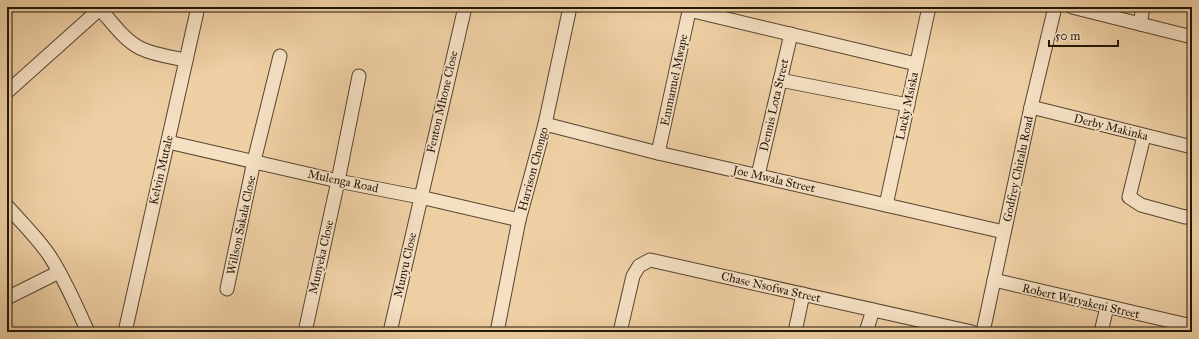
<svg xmlns="http://www.w3.org/2000/svg" width="1199" height="339" font-family="'IM FELL Great Primer',serif">
	<style>
		.lines { fill: none; stroke-linecap: round; stroke-linejoin: round }
		.minor-casing { stroke: #554530; stroke-width: 15 }
		.minor { stroke: #f5e0c4; stroke-width: 13 }
		.labels { text-anchor: middle; stroke-width: 3.5; stroke-linejoin: round; paint-order: stroke }
		.street-label { font-size: 12px; fill: #221709; stroke: #f5e0c4 }
	</style>
	<rect width="100%" height="100%" fill="#efd0a4"/>
	<filter id="stains"><feTurbulence type="fractalNoise" baseFrequency=".005" numOctaves="4"/><feColorMatrix values="0 0 0 0 .2 0 0 0 0 .09 0 0 0 0 .02 0 0 0 .5 -.17"/></filter>
	<radialGradient id="worn" r=".72"><stop offset=".6" stop-color="#630" stop-opacity="0"/><stop offset="1" stop-color="#630" stop-opacity=".3"/></radialGradient>
	<g class="lines">
		<defs>
			<g id="minor">
				<path d="M1072,7L1192,37"/>
				<path d="M100,9C112,22 124,40 140,48C154,55 171,57 186,60"/>
				<path d="M689,10L916,64"/>
				<path d="M1140,24L1143,7"/>
				<path d="M780,80L908,105"/>
				<path d="M7,92L102,7"/>
				<path d="M1031,107L1192,147"/>
				<path d="M545,124L658,153L1004,232"/>
				<path d="M1144,136L1129,197L1141,205L1185,217L1192,216"/>
				<path d="M168,142L338,181L420,197L519,220"/>
				<path d="M658,153L690,7"/>
				<path d="M758,175L791,34"/>
				<path d="M886,205L929,7"/>
				<path d="M7,206C21,222 37,237 49,255C65,279 76,306 88,332"/>
				<path d="M994,280L1192,326"/>
				<path d="M227,289L254,161L280,56"/>
				<path d="M7,298L59,272"/>
				<path d="M125,332L198,7"/>
				<path d="M305,332L338,181L359,76"/>
				<path d="M390,332L465,7"/>
				<path d="M497,332L519,220L545,124L570,7"/>
				<path d="M620,332L633,276L639,266L650,260L972,332"/>
				<path d="M795,332L803,294"/>
				<path d="M866,332L873,310"/>
				<path d="M983,332L1031,107L1055,7"/>
				<path d="M1101,332L1107,307"/>
			</g>
		</defs>
		<!-- minor casing -->
		<use href="#minor" class="minor-casing"/>
		<!-- minor -->
		<use href="#minor" class="minor"/>
	</g>
	<g class="labels">
		<!-- street labels -->
		<g class="street-label">
			<text transform="translate(674 80) rotate(-78)" y="4">Emmanuel Mwape</text>
			<text transform="translate(442 102) rotate(-77)" y="4">Fenton Mhone Close</text>
			<text transform="translate(774 105) rotate(-77)" y="4">Dennis Lota Street</text>
			<text transform="translate(907 106) rotate(-78)" y="4">Lucky Msiska</text>
			<text transform="translate(1111 127) rotate(14)" y="4">Derby Makinka</text>
			<text transform="translate(533 169) rotate(-75)" y="4">Harrison Chongo</text>
			<text transform="translate(1018 169) rotate(-78)" y="4">Godfrey Chitalu Road</text>
			<text transform="translate(161 170) rotate(-77)" y="4">Kelvin Mutale</text>
			<text transform="translate(774 179) rotate(13)" y="4">Joe Mwala Street</text>
			<text transform="translate(343 181) rotate(12)" y="4">Mulenga Road</text>
			<text transform="translate(241 225) rotate(-78)" y="4">Willson Sakala Close</text>
			<text transform="translate(321 257) rotate(-77)" y="4">Munyeka Close</text>
			<text transform="translate(405 265) rotate(-77)" y="4">Munyu Close</text>
			<text transform="translate(771 287) rotate(13)" y="4">Chase Nsofwa Street</text>
			<text transform="translate(1081 301) rotate(13)" y="4">Robert Watyakeni Street</text>
		</g>
	</g>
	<!-- margin -->
	<rect width="1199" height="339" fill="none" stroke="#efd0a4" stroke-width="24"/>
	<rect x="8" y="8" width="1183" height="323" fill="none" stroke="#221709" stroke-width="2"/>
	<rect x="12" y="12" width="1175" height="315" fill="none" stroke="#221709"/>
	<!-- scale -->
	<path d="M1049 40v6h69v-6" fill="none" stroke="#221709" stroke-width="2"/>
	<text x="1055" y="40" font-size="12" fill="#221709" stroke="#f5e0c4" stroke-width="3" paint-order="stroke">50 m</text>
	<rect width="100%" height="100%" filter="url(#stains)"/>
	<rect width="100%" height="100%" fill="url(#worn)"/>
</svg>
